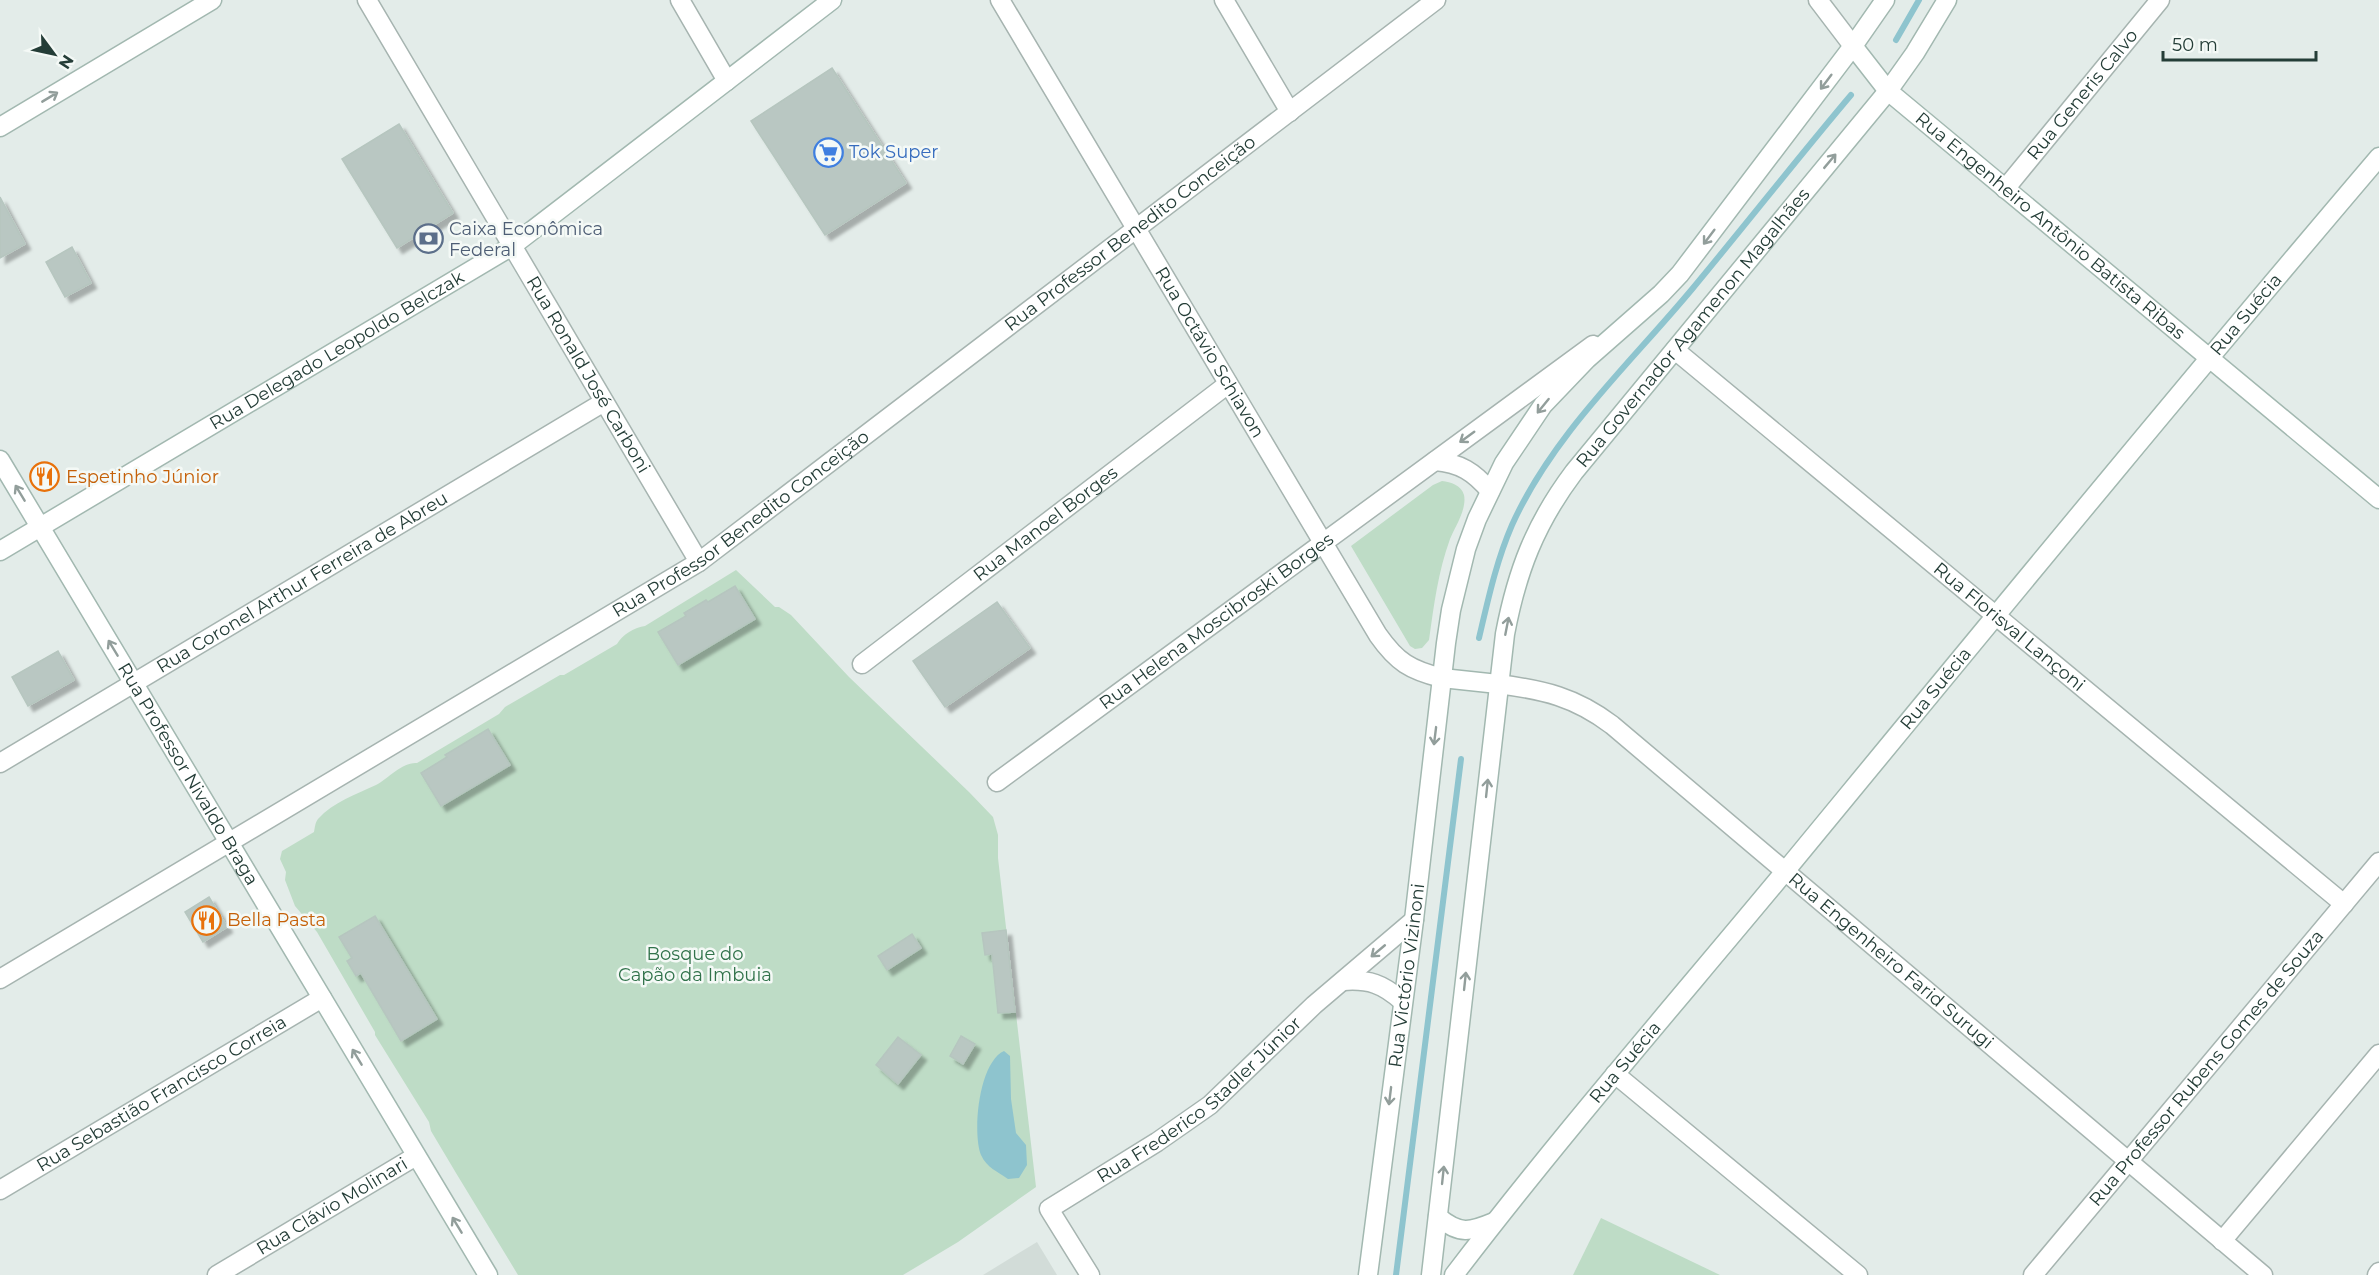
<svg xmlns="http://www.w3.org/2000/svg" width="2379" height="1275" font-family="Montserrat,sans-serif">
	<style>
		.built { fill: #d2dcd8 }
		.green { fill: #bedcc6 }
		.water { fill: #8ec4ce }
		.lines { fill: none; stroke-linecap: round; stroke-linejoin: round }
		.stream { stroke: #8ec4ce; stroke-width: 6 }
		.building { fill: #b9c7c2; stroke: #b6c6bf; stroke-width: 1.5; filter: url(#shadow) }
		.street-casing { stroke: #a6b4b0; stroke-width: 21 }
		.secondary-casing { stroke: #a2b8b0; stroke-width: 21 }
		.street { stroke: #fff; stroke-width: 18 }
		.secondary { stroke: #fff; stroke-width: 18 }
		.oneway { stroke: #929e9b }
		.labels { text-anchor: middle; stroke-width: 5; stroke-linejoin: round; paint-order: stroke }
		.street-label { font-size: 18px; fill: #243d37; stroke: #f4f9f6 }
		.shop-label { font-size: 18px; fill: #366cbe; stroke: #f4f9f6; text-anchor: start }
		.service-label { font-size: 18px; fill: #4e5e75; stroke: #f4f9f6; text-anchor: start }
		.food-label { font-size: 18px; fill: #c56008; stroke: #f4f9f6; text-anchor: start }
		.park-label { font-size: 18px; fill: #30724a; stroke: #f4f9f6 }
	</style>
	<defs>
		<filter id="shadow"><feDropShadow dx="5.5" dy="5.5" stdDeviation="1.5" flood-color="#0004"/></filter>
	</defs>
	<rect width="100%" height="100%" fill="#e3ece9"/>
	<!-- built -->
	<path class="built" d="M1037,1242L1057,1275H983Z"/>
	<!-- green -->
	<g class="green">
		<path d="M1442,481C1451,482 1461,485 1464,495C1467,509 1455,527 1450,539C1438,572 1434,605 1429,640L1422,648L1415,649L1410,646L1351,546L1433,485Z"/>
		<path d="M736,570L775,607H779L791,615L849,677L969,792L993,817L998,835V858L1036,1187L958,1242L903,1275H518L456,1173L431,1131L429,1122L375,1035V1032L317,932L295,906L285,880L286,872L280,859L282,851L314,832C315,827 315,823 318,819C333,802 357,794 376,785C389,778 402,762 417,763L499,714L505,707L560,675H564L617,644C622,635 635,627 645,626Z"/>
		<path d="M1601,1218L1720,1275H1573Z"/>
	</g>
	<!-- water -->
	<path class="water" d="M1004,1051L1010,1056L1011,1099L1016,1133L1026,1145L1027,1165L1019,1178L1008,1179C997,1171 987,1168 981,1155C972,1132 979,1062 1004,1051Z"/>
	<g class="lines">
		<!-- stream -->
		<g class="stream">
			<path d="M1896,40L1919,0"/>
			<path d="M1479,638C1488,600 1496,562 1512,525C1553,434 1630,364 1693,288C1746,224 1797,159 1851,95"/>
			<path d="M1396,1275L1461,759"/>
		</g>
	</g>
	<!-- building -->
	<g class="building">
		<path d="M832,68L906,183L825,235L751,121Z"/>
		<path d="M399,124L453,213L397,248L342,159Z"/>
		<path d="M0,197L25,244L0,258Z"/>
		<path d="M72,247L91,283L65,297L46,262Z"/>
		<path d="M735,586L755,619L678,665L658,632L686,616L684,613L706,600L708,602Z"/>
		<path d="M997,602L1030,648L945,707L913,661Z"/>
		<path d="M58,651L74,680L28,706L12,677Z"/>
		<path d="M488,729L510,765L441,806L421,773L447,757L445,755Z"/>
		<path d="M209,897L227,927L203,942L185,912Z"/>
		<path d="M375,916L437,1019L401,1041L361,973L356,976L347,961L352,958L339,937Z"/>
		<path d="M1006,930L1015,1012L998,1013L992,954L985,955L982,933Z"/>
		<path d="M912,934L921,948L887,970L878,956Z"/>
		<path d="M961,1036L975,1044L963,1064L950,1056Z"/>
		<path d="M898,1037L921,1055L898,1084L876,1065Z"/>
	</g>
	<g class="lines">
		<defs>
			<g id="street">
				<path id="s1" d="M367,0L699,562"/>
				<path d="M680,0L727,81"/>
				<path id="s2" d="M1000,0L1378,635C1397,662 1410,670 1442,678"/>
				<path d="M1224,0L1290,112"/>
				<path d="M1818,0L1853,46"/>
				<path id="s3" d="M2005,189L2160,0"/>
				<path id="s4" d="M1675,350L2344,904"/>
				<path d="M1435,461C1460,463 1474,472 1490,491"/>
				<path id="s5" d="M862,664L1228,384"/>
				<path id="s6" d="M1498,684C1544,690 1575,697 1612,725L2263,1275"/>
				<path id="s7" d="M0,763L604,402"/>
				<path id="s8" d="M997,782L1593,345"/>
				<path id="s9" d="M0,979L699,562L1436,0"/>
				<path d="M1343,981C1369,979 1383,984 1402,1001"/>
				<path d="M1615,1074L1858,1275"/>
				<path id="s10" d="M0,1190L322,998"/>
				<path d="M2222,1241L2379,1054"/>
				<path id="s11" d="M217,1275L416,1156"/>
				<path id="s12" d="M1090,1275L1049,1209L1157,1142L1210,1105L1314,1005L1414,920"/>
				<path id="s13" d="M2033,1275L2379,862"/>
				<path d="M2377,1275L2379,1272"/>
			</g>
			<g id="secondary">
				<path id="s14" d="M1853,46L1888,91L2379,499"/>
				<path d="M0,127L212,0"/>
				<path id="s15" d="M0,460L488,1275"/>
				<path id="s16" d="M0,551L512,246L832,0"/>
				<path d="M1442,678L1498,684"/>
				<path d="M1438,1217C1460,1235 1470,1232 1494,1222"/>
				<path id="s17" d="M1368,1275L1414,920L1446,643L1451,610L1466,549L1477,519L1504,463L1543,405L1587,359L1661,294L1680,274L1853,46L1885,0"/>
				<path id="s18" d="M1431,1275L1505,634C1517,571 1535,524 1574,472L1888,91L1915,53L1947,0"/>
				<path id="s19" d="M1454,1275C1560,1136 1675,1004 1787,869C1983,631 2179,392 2379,157"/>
			</g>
		</defs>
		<!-- street casing -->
		<use href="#street" class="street-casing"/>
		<!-- secondary casing -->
		<use href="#secondary" class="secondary-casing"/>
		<!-- street -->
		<use href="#street" class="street"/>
		<!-- secondary -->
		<use href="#secondary" class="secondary"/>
	</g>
	<!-- one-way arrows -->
	<defs><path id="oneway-shaft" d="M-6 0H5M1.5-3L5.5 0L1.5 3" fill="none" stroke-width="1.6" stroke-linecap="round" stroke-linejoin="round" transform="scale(1.5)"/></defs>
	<g class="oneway">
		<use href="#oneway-shaft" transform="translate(1826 82) rotate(127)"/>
		<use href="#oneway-shaft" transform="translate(50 97) rotate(-31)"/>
		<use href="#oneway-shaft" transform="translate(1830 161) rotate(-50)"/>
		<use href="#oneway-shaft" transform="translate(1709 237) rotate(127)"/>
		<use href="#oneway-shaft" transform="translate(1543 406) rotate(129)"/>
		<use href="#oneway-shaft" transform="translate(1467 437) rotate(144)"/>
		<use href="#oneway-shaft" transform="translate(20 493) rotate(-121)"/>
		<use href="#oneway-shaft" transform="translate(1507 626) rotate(-79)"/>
		<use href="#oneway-shaft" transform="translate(113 648) rotate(-121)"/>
		<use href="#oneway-shaft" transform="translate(1435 736) rotate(97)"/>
		<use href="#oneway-shaft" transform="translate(1487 788) rotate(-84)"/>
		<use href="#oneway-shaft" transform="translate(1378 951) rotate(140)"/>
		<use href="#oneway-shaft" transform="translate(1465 981) rotate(-84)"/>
		<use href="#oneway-shaft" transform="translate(357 1057) rotate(-121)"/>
		<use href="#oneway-shaft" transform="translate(1390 1096) rotate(97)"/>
		<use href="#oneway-shaft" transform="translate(1443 1175) rotate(-84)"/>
		<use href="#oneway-shaft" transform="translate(457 1225) rotate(-121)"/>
	</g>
	<!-- icons -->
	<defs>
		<symbol id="supermarket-ring" viewBox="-11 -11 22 22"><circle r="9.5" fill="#f4f9f6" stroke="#3f7fe0" stroke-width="1.5"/><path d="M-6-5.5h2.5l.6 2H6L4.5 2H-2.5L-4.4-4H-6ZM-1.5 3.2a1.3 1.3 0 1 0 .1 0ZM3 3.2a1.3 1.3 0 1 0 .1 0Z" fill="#3f7fe0"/></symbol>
		<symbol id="bank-ring" viewBox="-11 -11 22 22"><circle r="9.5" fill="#f4f9f6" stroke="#5c6f8a" stroke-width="1.5"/><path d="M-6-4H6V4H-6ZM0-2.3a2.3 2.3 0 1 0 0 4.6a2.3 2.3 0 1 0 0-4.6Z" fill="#5c6f8a"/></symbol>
		<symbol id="restaurant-ring" viewBox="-11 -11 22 22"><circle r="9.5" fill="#f4f9f6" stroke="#e8710a" stroke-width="1.5"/><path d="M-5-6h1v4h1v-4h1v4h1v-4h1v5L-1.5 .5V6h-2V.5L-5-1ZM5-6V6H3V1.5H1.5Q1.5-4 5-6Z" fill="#e8710a"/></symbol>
	</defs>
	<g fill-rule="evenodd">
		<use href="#supermarket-ring" x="812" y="136" width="33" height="33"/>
		<use href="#bank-ring" x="412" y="222" width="33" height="33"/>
		<use href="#restaurant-ring" x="28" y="460" width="33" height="33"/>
		<use href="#restaurant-ring" x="190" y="904" width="33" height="33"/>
	</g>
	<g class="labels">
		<!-- street labels -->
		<g class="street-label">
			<text dy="6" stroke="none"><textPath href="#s3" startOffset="122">Rua Generis Calvo</textPath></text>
			<text dy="6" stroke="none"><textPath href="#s14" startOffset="268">Rua Engenheiro Antônio Batista Ribas</textPath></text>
			<text dy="6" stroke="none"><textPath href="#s9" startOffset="1356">Rua Professor Benedito Conceição</textPath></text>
			<text dy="6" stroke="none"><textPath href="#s19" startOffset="1245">Rua Suécia</textPath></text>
			<text dy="6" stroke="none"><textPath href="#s18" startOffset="1010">Rua Governador Agamenon Magalhães</textPath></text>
			<text dy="6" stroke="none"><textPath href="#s16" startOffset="392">Rua Delegado Leopoldo Belczak</textPath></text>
			<text dy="6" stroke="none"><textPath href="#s2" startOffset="410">Rua Octávio Schiavon</textPath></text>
			<text dy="6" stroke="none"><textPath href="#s1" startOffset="435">Rua Ronald José Carboni</textPath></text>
			<text dy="6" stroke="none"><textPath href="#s9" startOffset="870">Rua Professor Benedito Conceição</textPath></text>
			<text dy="6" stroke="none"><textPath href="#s5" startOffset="231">Rua Manoel Borges</textPath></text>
			<text dy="6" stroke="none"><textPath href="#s7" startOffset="352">Rua Coronel Arthur Ferreira de Abreu</textPath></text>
			<text dy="6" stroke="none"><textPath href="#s8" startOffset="272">Rua Helena Moscibroski Borges</textPath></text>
			<text dy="6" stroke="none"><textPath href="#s4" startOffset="434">Rua Florisval Lançoni</textPath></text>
			<text dy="6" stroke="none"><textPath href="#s19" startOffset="759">Rua Suécia</textPath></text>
			<text dy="6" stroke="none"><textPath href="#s15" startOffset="366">Rua Professor Nivaldo Braga</textPath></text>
			<text dy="6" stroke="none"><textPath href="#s6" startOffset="488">Rua Engenheiro Farid Surugi</textPath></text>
			<text dy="6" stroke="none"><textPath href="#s17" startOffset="302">Rua Victório Vizinoni</textPath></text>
			<text dy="6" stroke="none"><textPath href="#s19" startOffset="273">Rua Suécia</textPath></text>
			<text dy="6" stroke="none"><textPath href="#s13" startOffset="270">Rua Professor Rubens Gomes de Souza</textPath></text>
			<text dy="6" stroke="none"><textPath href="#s10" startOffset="188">Rua Sebastião Francisco Correia</textPath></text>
			<text dy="6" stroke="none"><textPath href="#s12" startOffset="264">Rua Frederico Stadler Júnior</textPath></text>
			<text dy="6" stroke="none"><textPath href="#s11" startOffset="134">Rua Clávio Molinari</textPath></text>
		</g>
		<!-- shop labels -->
		<g class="shop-label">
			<text x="849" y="158">Tok Super</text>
		</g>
		<!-- service labels -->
		<g class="service-label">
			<text x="449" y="235">Caixa Econômica<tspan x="449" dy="21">Federal</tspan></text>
		</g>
		<!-- food labels -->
		<g class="food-label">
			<text x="66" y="483">Espetinho Júnior</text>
			<text x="227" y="926">Bella Pasta</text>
		</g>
		<!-- park labels -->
		<g class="park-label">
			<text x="695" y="960">Bosque do<tspan x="695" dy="21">Capão da Imbuia</tspan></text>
		</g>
	</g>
	<!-- north arrow -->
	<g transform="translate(54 54) rotate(123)" stroke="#f4f9f6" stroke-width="4.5" paint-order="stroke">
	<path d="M0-4.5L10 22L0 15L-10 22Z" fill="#243d37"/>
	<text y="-9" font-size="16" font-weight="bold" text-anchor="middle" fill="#243d37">N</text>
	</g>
	<!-- scale -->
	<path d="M2163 51v9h153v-9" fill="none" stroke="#243d37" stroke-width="3"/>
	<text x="2172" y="51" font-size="18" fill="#243d37" stroke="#f4f9f6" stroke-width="4.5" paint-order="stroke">50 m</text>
</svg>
